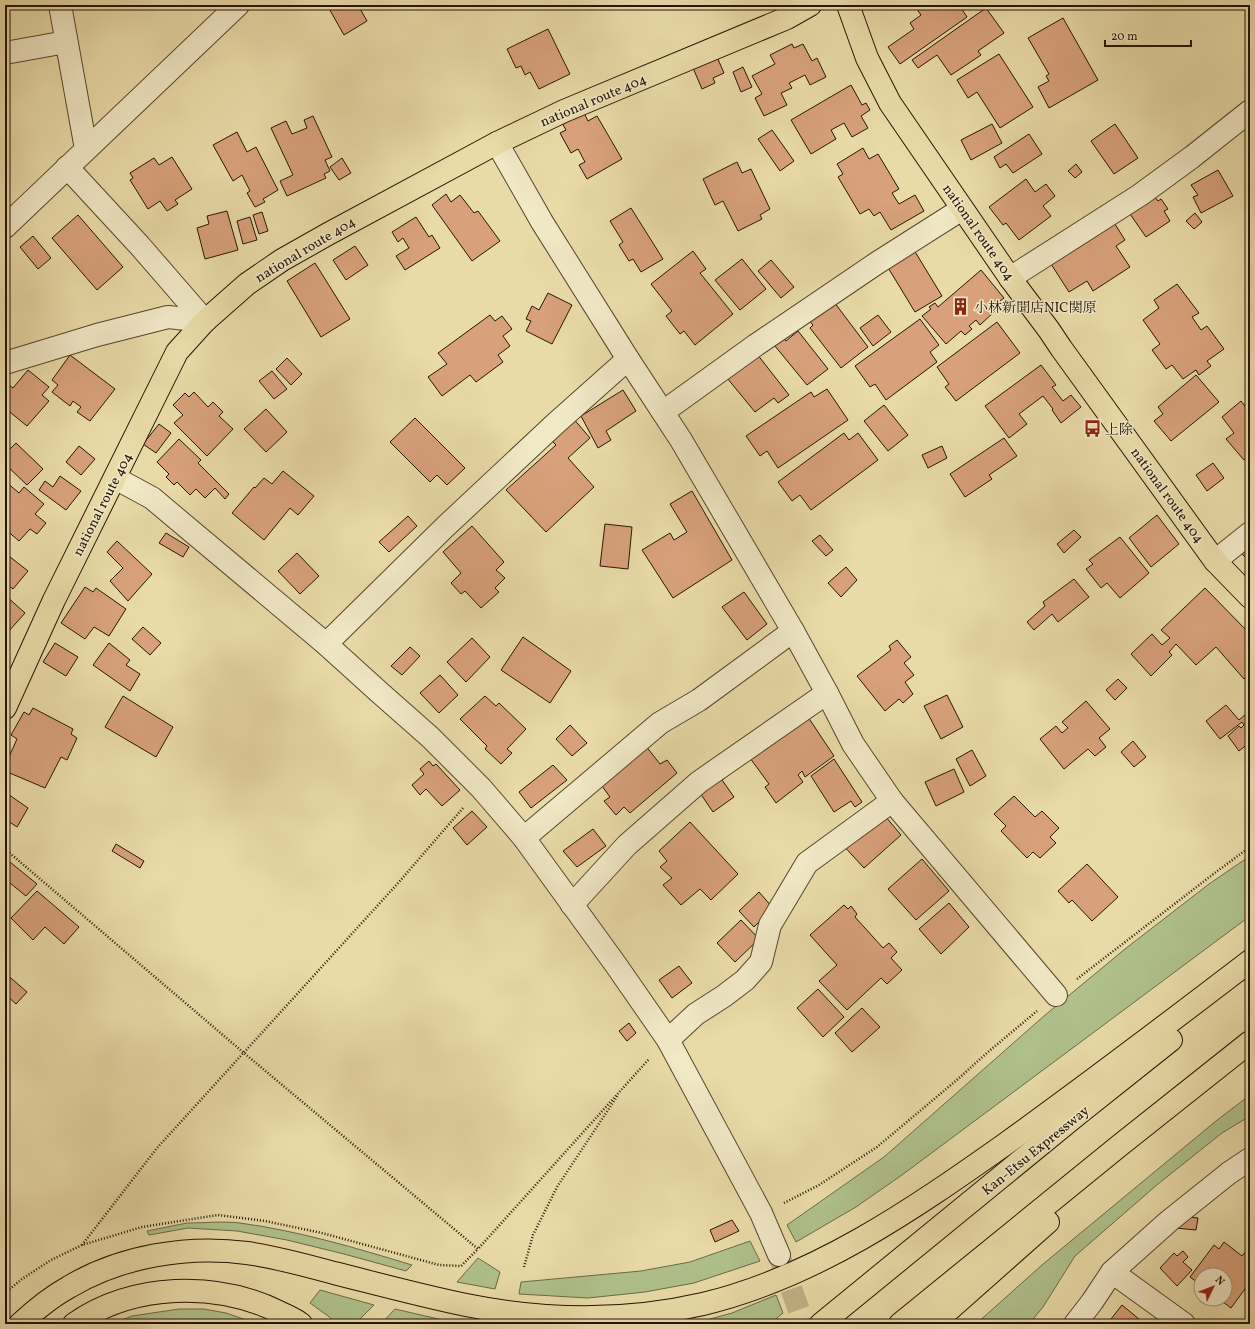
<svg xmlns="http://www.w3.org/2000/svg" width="1255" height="1329" font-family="Vollkorn,'Noto Serif JP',serif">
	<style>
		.green { fill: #b0c18c; stroke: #6b6b49 }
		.building { fill: #d8a17b; stroke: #261506 }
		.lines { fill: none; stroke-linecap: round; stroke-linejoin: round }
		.minor-tunnel { stroke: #c2b388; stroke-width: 22; stroke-dasharray: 22 11; stroke-linecap: butt }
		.minor-casing { stroke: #57462e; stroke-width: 24 }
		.trunk-casing { stroke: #261506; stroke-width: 24 }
		.motorway-casing { stroke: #261506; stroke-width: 24 }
		.path { stroke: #261506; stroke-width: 2.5; stroke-dasharray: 1 2; stroke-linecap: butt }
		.minor { stroke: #f1e8c6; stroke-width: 22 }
		.trunk { stroke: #e9dba8; stroke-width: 22 }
		.motorway { stroke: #e9dba8; stroke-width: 22 }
		.labels { text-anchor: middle; stroke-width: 3; stroke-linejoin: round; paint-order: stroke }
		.street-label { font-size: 14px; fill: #261506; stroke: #f1e8c6 }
		.poi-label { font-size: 14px; fill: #261506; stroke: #f1e8c6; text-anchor: start }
	</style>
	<rect width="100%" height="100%" fill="#e9dba8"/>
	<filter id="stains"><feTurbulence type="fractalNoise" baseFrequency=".005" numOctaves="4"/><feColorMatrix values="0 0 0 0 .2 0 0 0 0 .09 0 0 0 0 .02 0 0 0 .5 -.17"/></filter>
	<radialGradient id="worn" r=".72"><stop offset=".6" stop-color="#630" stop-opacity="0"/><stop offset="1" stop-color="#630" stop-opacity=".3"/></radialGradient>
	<!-- green -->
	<g class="green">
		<path d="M1250,856V916L902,1175L856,1207L796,1242L787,1225L884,1157L1044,1016L1125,949L1209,884Z"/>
		<path d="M1250,1095V1116L1222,1133L1158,1184L1075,1256L1043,1307L1029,1324H976L1042,1265L1216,1121Z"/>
		<path d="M187,1223C204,1223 223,1221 240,1223C299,1231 356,1248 412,1265L406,1271L344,1254L287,1240L237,1231L188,1228L149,1235L147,1231Z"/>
		<path d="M750,1241L760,1261L694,1283L645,1292L588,1298L519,1294L521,1282L641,1271L690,1262Z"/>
		<path d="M478,1258L500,1272L495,1289L457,1282Z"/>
		<path d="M320,1290L374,1305L355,1324H337L328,1316L310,1303Z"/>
		<path d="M776,1295L783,1313L770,1324H692L732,1313Z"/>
		<path d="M179,1309H204L226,1313L258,1324H112L132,1316Z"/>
		<path d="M395,1309L460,1324H381Z"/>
	</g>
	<!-- building -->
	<g class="building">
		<path d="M327,5H358L367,21L344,35Z"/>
		<path d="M920,5H959L967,17L900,64L888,47L914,29L910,23L921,15L916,8Z"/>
		<path d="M986,8L1004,33L978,51L981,55L951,75L937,55L918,68L912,60Z"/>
		<path d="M1063,18L1098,80L1049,108L1038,87L1049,81L1046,76L1049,74L1028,38Z"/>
		<path d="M548,29L570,74L539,89L530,72L525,75L521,66L516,68L507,49Z"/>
		<path d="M792,44L794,48L803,44L812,61L817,58L826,77L810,85L805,75L789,83L792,88L781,93L787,105L764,116L755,98L762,94L752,76L775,64L770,55Z"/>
		<path d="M999,54L1033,107L1000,128L977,92L968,98L957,80Z"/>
		<path d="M717,57L724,73L713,78L715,83L702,89L693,68Z"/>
		<path d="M743,67L752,87L741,92L733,72Z"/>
		<path d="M851,85L862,105L866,103L870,110L861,116L868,128L852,137L844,123L831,130L836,139L811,154L791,120Z"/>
		<path d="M583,111L588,121L597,116L622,159L587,179L579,165L585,162L578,149L571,153L560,133L566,130L562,123Z"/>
		<path d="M313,116L332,157L325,160L330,171L324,174L326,178L287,196L280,181L293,175L271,128L286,121L292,134L307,128L304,120Z"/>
		<path d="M992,124L1002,143L971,160L961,140Z"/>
		<path d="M1115,124L1138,158L1114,174L1091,141Z"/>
		<path d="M772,130L794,161L780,171L758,139Z"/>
		<path d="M237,132L247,152L256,147L278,190L263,199L265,202L255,207L247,193L250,191L242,175L233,181L213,145Z"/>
		<path d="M1029,134L1042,154L1013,173L1006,164L1000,168L994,157Z"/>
		<path d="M863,148L869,159L878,154L899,189L892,193L899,204L915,195L924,211L891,230L880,212L874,216L869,209L860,214L838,177L843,174L837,164Z"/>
		<path d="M172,157L192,189L175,200L178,204L167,211L160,201L148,209L130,180L133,178L130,173L154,158L159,165Z"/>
		<path d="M342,158L351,173L339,180L330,167Z"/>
		<path d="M737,162L742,173L751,169L770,209L760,215L762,219L738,231L723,201L715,205L703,179Z"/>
		<path d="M1076,164L1082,172L1075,178L1068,171Z"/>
		<path d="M1218,170L1233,196L1201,213L1193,197L1198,195L1191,185Z"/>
		<path d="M1026,179L1035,192L1046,184L1055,196L1043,206L1051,216L1019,240L1006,223L1003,225L989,207Z"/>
		<path d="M446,194L451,202L460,195L474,213L478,211L500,241L472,261L432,205Z"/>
		<path d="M1154,196L1158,201L1161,199L1168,209L1164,211L1170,221L1146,237L1130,214Z"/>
		<path d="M631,208L663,259L641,272L633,259L629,261L619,245L623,242L610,221Z"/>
		<path d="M227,211L238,250L205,259L197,228L209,224L207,216Z"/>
		<path d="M262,212L268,231L259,234L253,215Z"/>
		<path d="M1195,213L1202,222L1194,229L1186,221Z"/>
		<path d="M78,215L123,267L97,290L52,238Z"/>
		<path d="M250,217L257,240L243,244L237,221Z"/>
		<path d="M416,217L429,237L432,235L440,248L405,270L396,256L409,248L403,238L398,242L392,232Z"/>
		<path d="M1113,221L1125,240L1116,246L1130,267L1093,291L1087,281L1069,292L1051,264Z"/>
		<path d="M33,236L51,258L38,269L20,247Z"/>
		<path d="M355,246L368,265L346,280L333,260Z"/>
		<path d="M914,250L942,296L915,312L887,266Z"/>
		<path d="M693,251L706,269L700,273L733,314L695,345L684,331L680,334L666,316L672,311L651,284Z"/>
		<path d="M742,259L766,289L740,310L715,280Z"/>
		<path d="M771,260L794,287L781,298L758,271Z"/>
		<path d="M315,263L350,319L321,337L287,281Z"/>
		<path d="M981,270L1004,298L992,307L995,311L980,325L976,320L969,326L972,329L965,335L961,331L946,344L922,316L931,309L929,307L935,303L938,307Z"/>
		<path d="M1177,284L1199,313L1192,317L1201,330L1207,326L1224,349L1207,361L1211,366L1199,375L1196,370L1183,379L1172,365L1166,369L1152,350L1160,344L1143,320L1159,308L1154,300Z"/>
		<path d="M548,293L572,305L552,344L526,331L531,321L526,319L532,306L539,310Z"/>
		<path d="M831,298L868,347L841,368L810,328L813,325L806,317Z"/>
		<path d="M490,315L495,321L502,316L512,329L503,336L510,346L498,355L503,362L476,382L470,375L442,396L428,377L447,364L438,353Z"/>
		<path d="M878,315L891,332L873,346L860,328Z"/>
		<path d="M920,319L939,345L930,352L937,362L886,400L875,384L870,387L855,366Z"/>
		<path d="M997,322L1020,353L956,401L945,387L949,384L937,367Z"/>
		<path d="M798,331L828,369L807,385L770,340L780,332L786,341Z"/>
		<path d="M757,354L789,395L778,403L774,398L755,412L727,378Z"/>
		<path d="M70,355L115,389L90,421L77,412L81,407L73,401L70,406L52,392L58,385L52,380Z"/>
		<path d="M287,358L302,374L291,385L276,369Z"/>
		<path d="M1041,365L1056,385L1052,387L1063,401L1071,395L1081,407L1061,423L1052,410L1053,409L1043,396L1019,414L1027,424L1009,438L985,406Z"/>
		<path d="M28,370L49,387L42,395L49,401L27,426L5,408V382L13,388Z"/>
		<path d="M272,371L287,389L274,399L259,381Z"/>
		<path d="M1196,375L1219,402L1171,441L1154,421L1163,414L1158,407Z"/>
		<path d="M827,389L848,420L778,468L767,451L760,456L746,436L811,392L814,397Z"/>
		<path d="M623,390L636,411L606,431L611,440L598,448L581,416Z"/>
		<path d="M194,392L208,407L213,402L223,412L219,416L233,429L207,456L174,423L183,415L173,405L185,393L189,397Z"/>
		<path d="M1241,401L1250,413V455L1244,460L1226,439L1234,433L1222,417Z"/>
		<path d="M884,405L908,435L888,451L864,421Z"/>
		<path d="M266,409L287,432L266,452L244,429Z"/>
		<path d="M572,417L590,438L568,458L594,487L546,532L506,490L556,445L548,437Z"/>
		<path d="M415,418L465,468L447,485L437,475L430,482L390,442Z"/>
		<path d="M159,424L171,433L156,453L143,444Z"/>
		<path d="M844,433L849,440L858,433L878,460L811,510L800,495L792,501L778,482Z"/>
		<path d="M1004,438L1017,456L989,475L992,479L965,497L950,474Z"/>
		<path d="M179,439L201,460L198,463L229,494L225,499L215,488L205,498L196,489L190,495L177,482L174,485L166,477L169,474L157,462Z"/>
		<path d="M16,443L43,469L27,485L5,464V454Z"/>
		<path d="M79,446L95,459L81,475L66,462Z"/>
		<path d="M942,446L947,458L928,468L922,455Z"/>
		<path d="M1213,463L1224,478L1207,491L1196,475Z"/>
		<path d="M283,471L314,496L298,515L290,508L264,540L232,513L254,487L255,488L264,478L272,484Z"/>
		<path d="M60,476L81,491L66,510L39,490L45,481L53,487Z"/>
		<path d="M5,481L19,493L24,487L44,504L35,514L46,523L37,534L30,529L19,541L5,529Z"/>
		<path d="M692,491L732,560L673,598L642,550L670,533L674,540L687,532L670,504Z"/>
		<path d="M1157,515L1179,544L1151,567L1129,538Z"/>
		<path d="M408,516L417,526L389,552L379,542Z"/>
		<path d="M605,524L632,527L628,569L600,566Z"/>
		<path d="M472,526L504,562L496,570L505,578L495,588L499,592L481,608L465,591L461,594L451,583L461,573L443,552Z"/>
		<path d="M1074,530L1081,537L1064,553L1057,544Z"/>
		<path d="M166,533L189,547L183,557L159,543Z"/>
		<path d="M820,535L833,550L826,556L812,541Z"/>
		<path d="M1120,537L1149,573L1120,598L1107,583L1101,588L1086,569L1093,564L1089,560Z"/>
		<path d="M1250,539V563L1238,549Z"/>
		<path d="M117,541L152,574L128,601L110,581L123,568L107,552Z"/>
		<path d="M5,553L28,571L13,589L5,583Z"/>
		<path d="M297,553L319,576L300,594L278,571Z"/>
		<path d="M846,567L857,580L841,597L828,583Z"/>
		<path d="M1074,579L1089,597L1058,622L1052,614L1034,630L1027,622L1045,606L1043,602Z"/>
		<path d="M85,587L93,592L96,588L126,609L109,636L94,627L85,639L61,623Z"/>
		<path d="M1205,588L1250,634V673L1244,679L1216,647L1196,665L1176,644L1169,652L1172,655L1151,676L1131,654L1152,634L1162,645L1170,638L1161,630Z"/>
		<path d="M744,592L767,624L747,640L722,607Z"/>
		<path d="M5,595L25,613L8,632L5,630Z"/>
		<path d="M143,627L161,643L150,655L132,639Z"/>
		<path d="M523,637L571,671L550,703L501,670Z"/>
		<path d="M472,638L490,657L466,682L447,662Z"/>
		<path d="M897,640L911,657L904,663L914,675L905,682L913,694L903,703L899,699L885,711L857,676L891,650L889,646Z"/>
		<path d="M55,643L78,657L66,676L43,662Z"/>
		<path d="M109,643L130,660L126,665L140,674L130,691L93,665Z"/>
		<path d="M410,647L420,656L402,675L391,666Z"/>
		<path d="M440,675L458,695L439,713L420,693Z"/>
		<path d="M1118,679L1127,688L1115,700L1106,690Z"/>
		<path d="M947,695L963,727L941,739L924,706Z"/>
		<path d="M123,696L173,727L156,757L105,727Z"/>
		<path d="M485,696L496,706L499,703L526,729L507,749L512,753L501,764L485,749L487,746L460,719Z"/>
		<path d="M1086,701L1110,729L1099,738L1106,747L1095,756L1088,749L1064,769L1040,739L1056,726L1062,733L1068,728L1062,722Z"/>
		<path d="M1226,705L1239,720L1247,713L1250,717V728L1247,730L1250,734V742L1239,751L1228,736L1239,726L1241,728L1244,725L1242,722L1220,739L1206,721Z"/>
		<path d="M33,708L73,729L71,734L77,738L67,760L61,757L45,788L5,771V766L17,739L11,735L24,712L29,715Z"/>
		<path d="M808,717L834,756L805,777L802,771L798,775L803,782L776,803L765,787L769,784L750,758L722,780L734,797L713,812L700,793Z"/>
		<path d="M570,725L587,743L572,756L556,739Z"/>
		<path d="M1133,741L1146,757L1134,767L1121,752Z"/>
		<path d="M645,745L660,764L667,760L677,773L630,813L624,807L616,815L604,801L610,797L599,782Z"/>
		<path d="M972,750L986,776L970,786L956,759Z"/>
		<path d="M834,759L862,802L855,807L851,801L834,812L811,776Z"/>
		<path d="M429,761L433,766L436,764L460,790L442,806L426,789L420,795L412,785L424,774L420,769Z"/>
		<path d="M553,765L567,780L531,808L519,792Z"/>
		<path d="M954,769L964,792L936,806L925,782Z"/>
		<path d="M5,792L28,808L17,827L5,819Z"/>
		<path d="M1014,796L1035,817L1042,811L1059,828L1050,837L1056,843L1040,858L1033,852L1027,858L1001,831L1006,826L994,814Z"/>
		<path d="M880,810L901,835L864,868L842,844Z"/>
		<path d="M472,811L487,827L467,845L453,828Z"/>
		<path d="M690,822L738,874L711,900L700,889L681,905L663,885L672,878L660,867L667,861L659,851Z"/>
		<path d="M593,829L606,846L577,867L563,851Z"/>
		<path d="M116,844L144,861L140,868L112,851Z"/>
		<path d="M5,858L37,884L26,896L5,879Z"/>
		<path d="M922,859L949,891L916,920L888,889Z"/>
		<path d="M1087,864L1118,897L1092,921L1072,900L1069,903L1058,891Z"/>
		<path d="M37,891L79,927L64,944L45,927L33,940L11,918Z"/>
		<path d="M759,892L773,908L754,927L739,911Z"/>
		<path d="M949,903L969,927L941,954L919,929Z"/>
		<path d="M844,905L848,909L851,906L857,914L855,917L883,948L889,943L897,952L891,958L902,970L887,984L881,978L847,1010L819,981L837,965L810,935Z"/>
		<path d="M741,920L759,939L735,962L717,943Z"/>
		<path d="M679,966L692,983L672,998L659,980Z"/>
		<path d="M5,973L27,992L16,1004L5,994Z"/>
		<path d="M818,989L844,1017L823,1037L797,1008Z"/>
		<path d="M862,1008L880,1027L852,1052L835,1033Z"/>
		<path d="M629,1023L636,1033L627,1041L619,1031Z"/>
		<path d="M1177,1216L1198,1218L1196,1230L1175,1228Z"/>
		<path d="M732,1220L739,1231L715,1242L710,1230Z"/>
		<path d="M1224,1242L1242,1256L1248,1249L1250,1251V1260L1248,1263L1250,1264V1282L1231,1308L1219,1299H1225V1275H1201V1285L1190,1277L1214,1245L1219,1249Z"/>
		<path d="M1183,1251L1188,1257L1183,1262L1192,1270L1177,1286L1160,1268L1174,1253L1177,1256Z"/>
		<path d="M1122,1305L1145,1324H1107Z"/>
	</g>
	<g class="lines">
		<!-- minor-tunnel -->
		<path class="minor-tunnel" d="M780,1258L804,1324"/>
		<defs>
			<g id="minor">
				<path d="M60,5L86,149"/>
				<path d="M5,53L66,42"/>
				<path d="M497,143L542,222L628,359L681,440L793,631L827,693L853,744L892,801L1056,995"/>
				<path d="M67,167L140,246L205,321"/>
				<path d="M5,227L238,5"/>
				<path d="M1010,278L1140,195L1192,157L1250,111"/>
				<path d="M5,363L97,335L168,317L205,321"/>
				<path d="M663,412L756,345L877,263L962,209"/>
				<path d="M115,478L152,498L326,644L379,692L430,737L481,788L524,838L616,965L668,1040L761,1213L779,1255"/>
				<path d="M1215,561L1250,533"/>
				<path d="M326,644L445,527L555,424L628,359"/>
				<path d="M524,838L660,723L699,700L793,631"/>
				<path d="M572,905L627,845L699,782L827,693"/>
				<path d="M668,1040L696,1014L724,996L745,980L761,962L770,925L807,863L892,801"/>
				<path d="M1112,1272L1184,1324"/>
				<path d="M1075,1324L1092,1302L1112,1272L1169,1221L1229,1173L1250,1159"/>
			</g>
			<g id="trunk">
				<path d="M848,5L867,58L890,103L1010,278L1049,330L1061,348L1215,561L1250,597"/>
				<path d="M5,708L54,600L177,352L205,321L247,284L282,260L328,234L497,143L564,111L787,18L810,5"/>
			</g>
			<g id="motorway">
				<path d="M20,1324C35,1310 51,1297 69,1287C121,1256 187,1245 247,1253C276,1257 305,1265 334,1273C378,1284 422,1296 466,1305C545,1321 625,1322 703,1304C815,1277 912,1210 1004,1145C1087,1085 1169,1023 1250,961"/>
				<path d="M74,1324C133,1283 216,1281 279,1312C287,1316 295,1319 301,1324"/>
				<path d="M821,1324L1078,1114L1171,1040"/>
				<path d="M900,1324L1119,1146L1250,1042"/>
				<path d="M933,1324L1048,1222"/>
			</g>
		</defs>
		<!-- minor casing -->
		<use href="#minor" class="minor-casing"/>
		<!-- trunk casing -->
		<use href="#trunk" class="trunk-casing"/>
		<!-- motorway casing -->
		<use href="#motorway" class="motorway-casing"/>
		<!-- path -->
		<g class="path">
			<path d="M5,849L244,1053L478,1249L649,1059"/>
			<path d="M1077,979L1216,872L1250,847"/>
			<path d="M784,1203L819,1185L877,1147L958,1079L988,1052L1037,1011"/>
			<path d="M82,1245L157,1148L399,882L463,808"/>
			<path d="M524,1267L533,1235L557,1187L618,1095"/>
			<path d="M5,1293L22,1279L51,1260L82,1245L142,1227L218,1215L265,1221L322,1233L439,1265L461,1266L478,1249"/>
		</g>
		<!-- minor -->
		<use href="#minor" class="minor"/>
		<!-- trunk -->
		<use href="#trunk" class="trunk"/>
		<!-- motorway -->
		<use href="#motorway" class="motorway"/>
	</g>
	<!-- icons -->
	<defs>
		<symbol id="building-bare" viewBox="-9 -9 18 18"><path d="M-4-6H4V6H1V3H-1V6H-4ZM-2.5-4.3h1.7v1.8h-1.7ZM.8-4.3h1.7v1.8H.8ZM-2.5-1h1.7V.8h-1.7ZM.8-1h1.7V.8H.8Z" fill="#8f2418" stroke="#f1e8c6" stroke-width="2.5" paint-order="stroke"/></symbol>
		<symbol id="bus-bare" viewBox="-9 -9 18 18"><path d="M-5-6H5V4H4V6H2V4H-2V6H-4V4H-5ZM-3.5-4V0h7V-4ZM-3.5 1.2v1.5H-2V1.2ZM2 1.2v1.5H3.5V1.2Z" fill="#8f2418" stroke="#f1e8c6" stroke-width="2.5" paint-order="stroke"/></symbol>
	</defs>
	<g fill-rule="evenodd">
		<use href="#building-bare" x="948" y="294" width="25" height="25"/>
		<use href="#bus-bare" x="1080" y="416" width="25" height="25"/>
	</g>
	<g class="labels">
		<!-- street labels -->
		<g class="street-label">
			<text transform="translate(593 100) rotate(-23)" y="5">national route 404</text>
			<text transform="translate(979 232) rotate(55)" y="5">national route 404</text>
			<text transform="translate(305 249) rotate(-31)" y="5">national route 404</text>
			<text transform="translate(1168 495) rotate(54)" y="5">national route 404</text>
			<text transform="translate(102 504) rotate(-63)" y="5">national route 404</text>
			<text transform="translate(1035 1150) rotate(-39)" y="5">Kan-Etsu Expressway</text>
		</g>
		<!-- poi labels -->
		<g class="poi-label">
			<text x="974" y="312">小林新聞店NIC関原</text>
			<text x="1105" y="434">上除</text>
		</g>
	</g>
	<!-- margin -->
	<rect width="1255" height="1329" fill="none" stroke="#e9dba8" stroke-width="20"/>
	<rect x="6" y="6" width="1243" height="1317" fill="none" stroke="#261506" stroke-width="2"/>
	<rect x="10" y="10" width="1235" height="1309" fill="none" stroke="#261506"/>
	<!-- north arrow -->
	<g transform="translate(1213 1287) rotate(47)"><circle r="19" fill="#f1e8c6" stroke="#a09479"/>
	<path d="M0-3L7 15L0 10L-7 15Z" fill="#8f2418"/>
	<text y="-6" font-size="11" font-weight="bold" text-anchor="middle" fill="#261506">N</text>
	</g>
	<!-- scale -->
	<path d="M1105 40v6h86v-6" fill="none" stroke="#261506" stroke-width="2"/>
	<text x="1111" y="40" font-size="12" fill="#261506" stroke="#f1e8c6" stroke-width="3" paint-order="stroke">20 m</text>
	<rect width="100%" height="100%" filter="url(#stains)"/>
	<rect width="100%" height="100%" fill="url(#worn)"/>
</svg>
